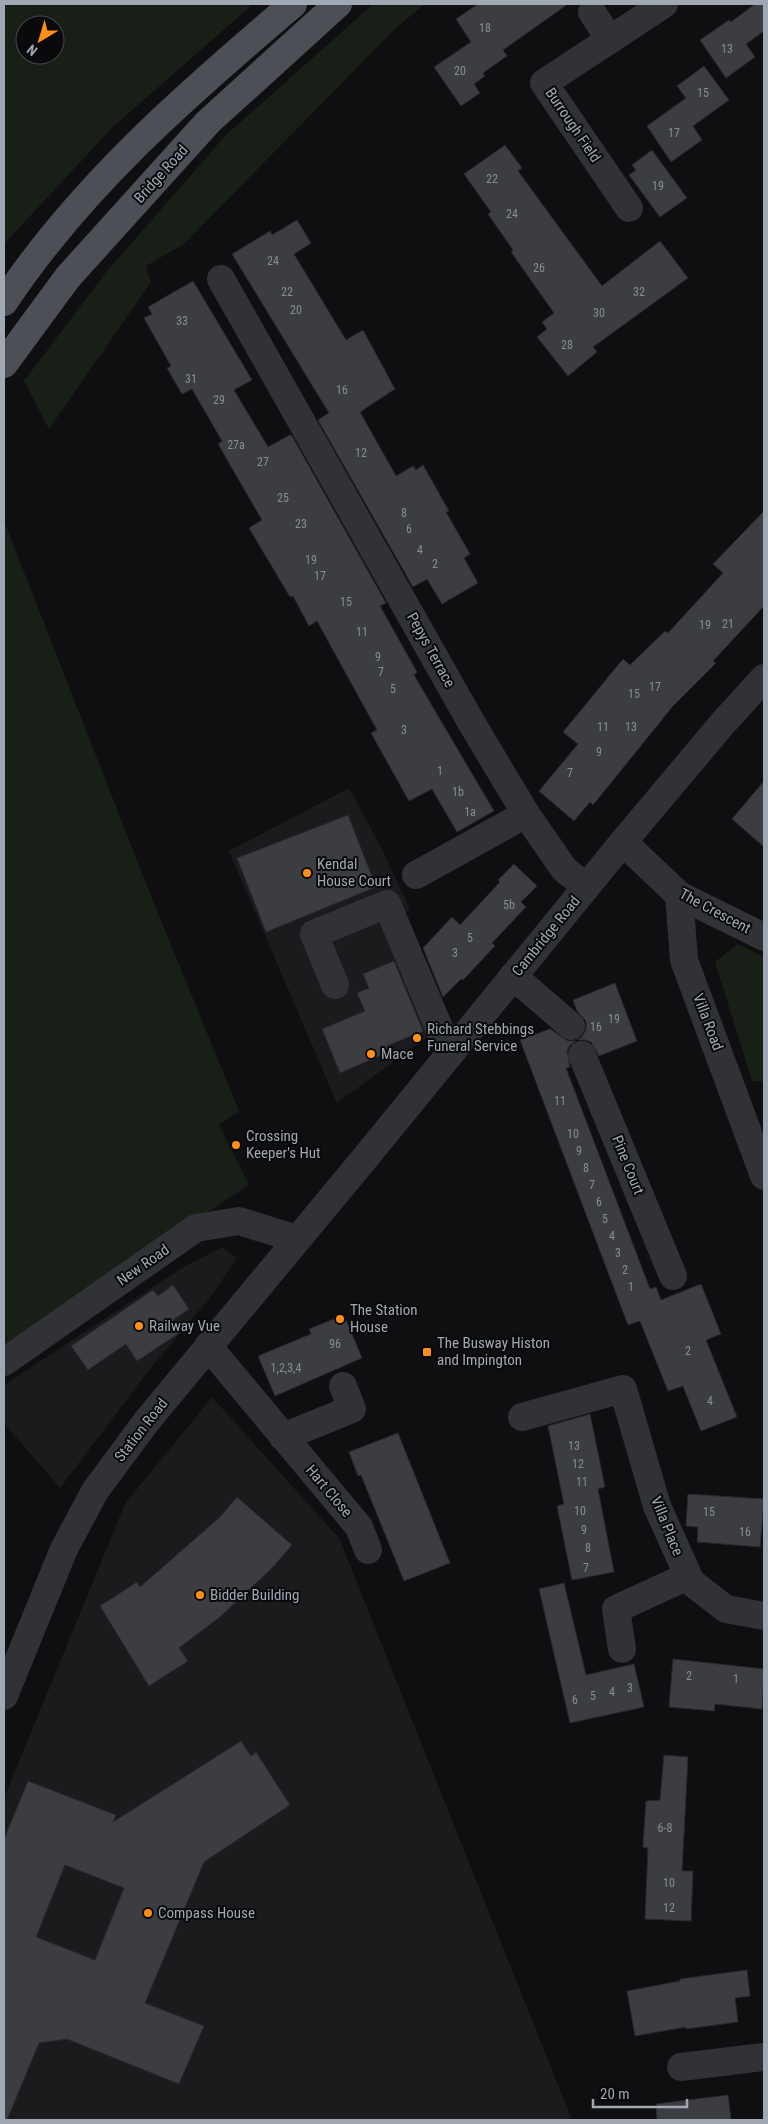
<svg xmlns="http://www.w3.org/2000/svg" width="768" height="2124" font-family="'Roboto Condensed',sans-serif">
	<style>
		.built { fill: #1b1b1e }
		.green { fill: #171f17; fill-rule: evenodd }
		.building { fill: #3b3d41; stroke: #29292d; fill-rule: evenodd }
		.lines { fill: none; stroke-linecap: round; stroke-linejoin: round }
		.minor { stroke: #303236; stroke-width: 28 }
		.major { stroke: #4c4f55; stroke-width: 28 }
		.poi-dot { fill: #ff8f19; stroke: #0a0a0c; stroke-width: 2 }
		.labels { text-anchor: middle; stroke-width: 4; stroke-linejoin: round; paint-order: stroke }
		.number-label { font-size: 12px; fill: #868d96 }
		.street-label { font-size: 15px; fill: #9fa8b3; stroke: #0a0a0c }
		.poi-label { font-size: 15px; fill: #9fa8b3; stroke: #0a0a0c; text-anchor: start }
	</style>
	<rect width="100%" height="100%" fill="#0f0f11"/>
	<!-- built -->
	<g class="built">
		<path d="M349,788L382,849L410,910L396,916L437,1030L337,1103L229,851Z"/>
		<path d="M222,1247L237,1258L212,1295L146,1374L60,1488L4,1423V1385L182,1268Z"/>
		<path d="M212,1397L339,1538L572,2120H4V1798L125,1504Z"/>
	</g>
	<!-- green -->
	<g class="green">
		<path d="M4,4H253L112,128L4,244ZM25,25H55V55H25Z"/>
		<path d="M373,4H425L397,27L184,244L146,266L151,282L49,429L24,381L107,271L225,136Z"/>
		<path d="M4,521L153,901L239,1111L219,1125L249,1185L4,1346Z"/>
		<path d="M738,944L764,957V1081H752L715,962Z"/>
	</g>
	<!-- building -->
	<g class="building">
		<path d="M478,4H568L503,50L507,56L483,73L485,76L474,84L480,93L461,106L434,67L471,42L456,19Z"/>
		<path d="M755,4H764V31L746,44L755,57L726,78L700,40L729,20L731,22Z"/>
		<path d="M704,66L729,100L693,126L702,140L671,162L647,126L686,98L677,86Z"/>
		<path d="M505,145L522,168L518,171L602,286L660,241L688,278L593,347L597,352L568,376L537,337L547,329L542,322L554,313L511,252L513,250L488,214L491,212L464,174Z"/>
		<path d="M652,150L687,198L660,217L629,175L636,170L632,165Z"/>
		<path d="M297,220L311,243L294,254L346,340L363,330L395,389L360,412L396,476L413,466L416,470L423,465L449,511L446,512L470,554L464,558L478,583L442,604L427,579L413,587L318,420L329,413L232,254L270,231L272,235Z"/>
		<path d="M193,281L252,380L234,390L268,447L290,435L292,436L386,603L380,606L417,672L414,675L494,811L457,832L432,789L409,801L371,733L377,730L317,621L309,626L293,596L290,597L249,528L262,520L218,444L222,441L192,389L182,394L167,368L171,366L144,318L152,314L148,307Z"/>
		<path d="M764,511V606L713,661L716,663L673,706L593,805L590,802L574,821L539,791L578,744L563,732L623,659L630,665L665,631L668,633L723,573L713,564Z"/>
		<path d="M764,781V847L732,819Z"/>
		<path d="M348,815L376,887L266,932L237,858Z"/>
		<path d="M514,864L537,886L521,902L526,907L492,943L495,946L463,980L461,979L443,997L423,948L452,917L460,925L500,882L498,880Z"/>
		<path d="M394,961L423,1031L387,1046L389,1052L340,1073L322,1029L365,1011L357,993L369,988L363,974Z"/>
		<path d="M615,983L637,1041L599,1056L591,1042L585,1040H577L582,1037L586,1029V1021L577,1011L573,1000Z"/>
		<path d="M550,1029L568,1041H576L569,1046L567,1052L570,1067L566,1068L650,1289L656,1287L661,1300L701,1284L721,1334L706,1340L737,1417L701,1431L683,1386L668,1391L640,1321L628,1325L520,1040Z"/>
		<path d="M173,1285L189,1309L173,1320L181,1332L137,1361L126,1344L88,1370L71,1346L153,1290L158,1296Z"/>
		<path d="M344,1315L362,1358L275,1396L258,1356L311,1334L309,1329Z"/>
		<path d="M590,1414L605,1487L598,1489L614,1572L572,1580L557,1506L564,1504L548,1426Z"/>
		<path d="M398,1433L450,1563L404,1581L361,1475L358,1476L349,1452Z"/>
		<path d="M688,1494L764,1499L760,1547L697,1542L698,1527L686,1526Z"/>
		<path d="M237,1497L292,1545L272,1568L221,1616L179,1648L188,1661L149,1686L100,1606L137,1582L140,1587L220,1517Z"/>
		<path d="M564,1583L586,1675L634,1664L644,1707L570,1723L539,1589Z"/>
		<path d="M673,1659L764,1669L762,1709L715,1704L714,1711L669,1707Z"/>
		<path d="M241,1741L251,1756L256,1752L290,1805L204,1862L145,2003L204,2026L179,2084L67,2039L39,2043L7,2120H4V1839L28,1781L116,1815L113,1822ZM65,1865L124,1888L95,1960L36,1937Z"/>
		<path d="M664,1755L688,1757L682,1871H693L691,1921L645,1919L648,1848L643,1847L646,1801L660,1800Z"/>
		<path d="M747,1970L750,1996L735,1998L738,2022L686,2029V2027L635,2036L627,1991L680,1981V1979Z"/>
		<path d="M728,2095L731,2120H657L656,2104Z"/>
	</g>
	<g class="lines">
		<!-- minor -->
		<g class="minor">
			<path d="M592,12L610,40"/>
			<path d="M629,208L544,83L664,4"/>
			<path d="M221,279L471,722L526,814L564,869L586,887"/>
			<path d="M623,842L679,895L764,937"/>
			<path d="M416,875L526,814"/>
			<path d="M679,895L684,960L764,1176"/>
			<path d="M513,976L571,1026"/>
			<path d="M335,985L314,934L387,904L450,1054"/>
			<path d="M582,1055L673,1276"/>
			<path d="M208,1346L359,1527L368,1550"/>
			<path d="M4,1362L196,1228L239,1221L297,1239"/>
			<path d="M522,1417L623,1389L657,1506L691,1582L726,1609L764,1616"/>
			<path d="M283,1437L352,1409L343,1386"/>
			<path d="M622,1649L616,1609L688,1576"/>
			<path d="M4,1696L64,1549L95,1491L146,1422L365,1158L623,842L723,723L764,678"/>
			<path d="M681,2067L764,2057"/>
		</g>
		<!-- major -->
		<g class="major">
			<path d="M4,302C81,186 188,93 293,4"/>
			<path d="M4,364L68,277L208,122L338,4"/>
		</g>
	</g>
	<!-- markers -->
	<g class="poi-dot">
		<circle cx="307" cy="873" r="5"/>
		<circle cx="417" cy="1038" r="5"/>
		<circle cx="371" cy="1054" r="5"/>
		<circle cx="236" cy="1145" r="5"/>
		<circle cx="340" cy="1319" r="5"/>
		<circle cx="139" cy="1326" r="5"/>
		<rect x="422" y="1347" width="10" height="10" rx="2.5"/>
		<circle cx="200" cy="1595" r="5"/>
		<circle cx="148" cy="1913" r="5"/>
	</g>
	<g class="labels">
		<!-- number labels -->
		<g class="number-label">
			<text x="485" y="32">18</text>
			<text x="727" y="53">13</text>
			<text x="460" y="75">20</text>
			<text x="703" y="97">15</text>
			<text x="674" y="137">17</text>
			<text x="492" y="183">22</text>
			<text x="658" y="190">19</text>
			<text x="512" y="218">24</text>
			<text x="273" y="265">24</text>
			<text x="539" y="272">26</text>
			<text x="287" y="296">22</text>
			<text x="639" y="296">32</text>
			<text x="296" y="314">20</text>
			<text x="599" y="317">30</text>
			<text x="182" y="325">33</text>
			<text x="567" y="349">28</text>
			<text x="191" y="383">31</text>
			<text x="342" y="394">16</text>
			<text x="219" y="404">29</text>
			<text x="236" y="449">27a</text>
			<text x="361" y="457">12</text>
			<text x="263" y="466">27</text>
			<text x="283" y="502">25</text>
			<text x="404" y="517">8</text>
			<text x="301" y="528">23</text>
			<text x="409" y="533">6</text>
			<text x="420" y="554">4</text>
			<text x="311" y="564">19</text>
			<text x="435" y="568">2</text>
			<text x="320" y="580">17</text>
			<text x="346" y="606">15</text>
			<text x="728" y="628">21</text>
			<text x="705" y="629">19</text>
			<text x="362" y="636">11</text>
			<text x="378" y="661">9</text>
			<text x="381" y="676">7</text>
			<text x="655" y="691">17</text>
			<text x="393" y="693">5</text>
			<text x="634" y="698">15</text>
			<text x="603" y="731">11</text>
			<text x="631" y="731">13</text>
			<text x="404" y="734">3</text>
			<text x="599" y="756">9</text>
			<text x="440" y="775">1</text>
			<text x="570" y="777">7</text>
			<text x="458" y="796">1b</text>
			<text x="470" y="816">1a</text>
			<text x="509" y="909">5b</text>
			<text x="470" y="942">5</text>
			<text x="455" y="957">3</text>
			<text x="614" y="1023">19</text>
			<text x="596" y="1031">16</text>
			<text x="560" y="1105">11</text>
			<text x="573" y="1138">10</text>
			<text x="579" y="1155">9</text>
			<text x="586" y="1172">8</text>
			<text x="592" y="1189">7</text>
			<text x="599" y="1206">6</text>
			<text x="605" y="1223">5</text>
			<text x="612" y="1240">4</text>
			<text x="618" y="1257">3</text>
			<text x="625" y="1274">2</text>
			<text x="631" y="1291">1</text>
			<text x="335" y="1348">96</text>
			<text x="688" y="1355">2</text>
			<text x="286" y="1372">1,2,3,4</text>
			<text x="710" y="1405">4</text>
			<text x="574" y="1450">13</text>
			<text x="578" y="1468">12</text>
			<text x="582" y="1486">11</text>
			<text x="580" y="1515">10</text>
			<text x="709" y="1516">15</text>
			<text x="584" y="1534">9</text>
			<text x="745" y="1536">16</text>
			<text x="588" y="1552">8</text>
			<text x="586" y="1572">7</text>
			<text x="689" y="1680">2</text>
			<text x="736" y="1683">1</text>
			<text x="630" y="1692">3</text>
			<text x="612" y="1696">4</text>
			<text x="593" y="1700">5</text>
			<text x="575" y="1704">6</text>
			<text x="665" y="1832">6-8</text>
			<text x="669" y="1887">10</text>
			<text x="669" y="1912">12</text>
		</g>
		<!-- street labels -->
		<g class="street-label">
			<text transform="translate(573 125) rotate(56)" y="5">Burrough Field</text>
			<text transform="translate(161 174) rotate(-48)" y="5">Bridge Road</text>
			<text transform="translate(431 650) rotate(61)" y="5">Pepys Terrace</text>
			<text transform="translate(715 911) rotate(28)" y="5">The Crescent</text>
			<text transform="translate(546 936) rotate(-51)" y="5">Cambridge Road</text>
			<text transform="translate(708 1022) rotate(69)" y="5">Villa Road</text>
			<text transform="translate(628 1165) rotate(68)" y="5">Pine Court</text>
			<text transform="translate(143 1265) rotate(-35)" y="5">New Road</text>
			<text transform="translate(141 1430) rotate(-52)" y="5">Station Road</text>
			<text transform="translate(329 1491) rotate(50)" y="5">Hart Close</text>
			<text transform="translate(667 1526) rotate(68)" y="5">Villa Place</text>
		</g>
		<!-- poi labels -->
		<g class="poi-label">
			<text x="317" y="869">Kendal<tspan x="317" dy="17">House Court</tspan></text>
			<text x="427" y="1034">Richard Stebbings<tspan x="427" dy="17">Funeral Service</tspan></text>
			<text x="381" y="1059">Mace</text>
			<text x="246" y="1141">Crossing<tspan x="246" dy="17">Keeper's Hut</tspan></text>
			<text x="350" y="1315">The Station<tspan x="350" dy="17">House</tspan></text>
			<text x="149" y="1331">Railway Vue</text>
			<text x="437" y="1348">The Busway Histon<tspan x="437" dy="17">and Impington</tspan></text>
			<text x="210" y="1600">Bidder Building</text>
			<text x="158" y="1918">Compass House</text>
		</g>
	</g>
	<!-- border -->
	<rect width="768" height="2124" fill="none" stroke="#9fa8b3" stroke-width="10"/>
	<!-- north arrow -->
	<g transform="translate(40 40) rotate(218)"><circle r="24" fill="#0a0a0c" stroke="#46494f"/>
	<path d="M0-4L9 19L0 12L-9 19Z" fill="#ff8f19"/>
	<text y="-8" font-size="14" font-weight="bold" text-anchor="middle" fill="#9fa8b3">N</text>
	</g>
	<!-- scale -->
	<path d="M593 2099v8h94v-8" fill="none" stroke="#9fa8b3" stroke-width="2.5"/>
	<text x="600" y="2099" font-size="15" fill="#9fa8b3" stroke="#0a0a0c" stroke-width="4" paint-order="stroke">20 m</text>
</svg>
